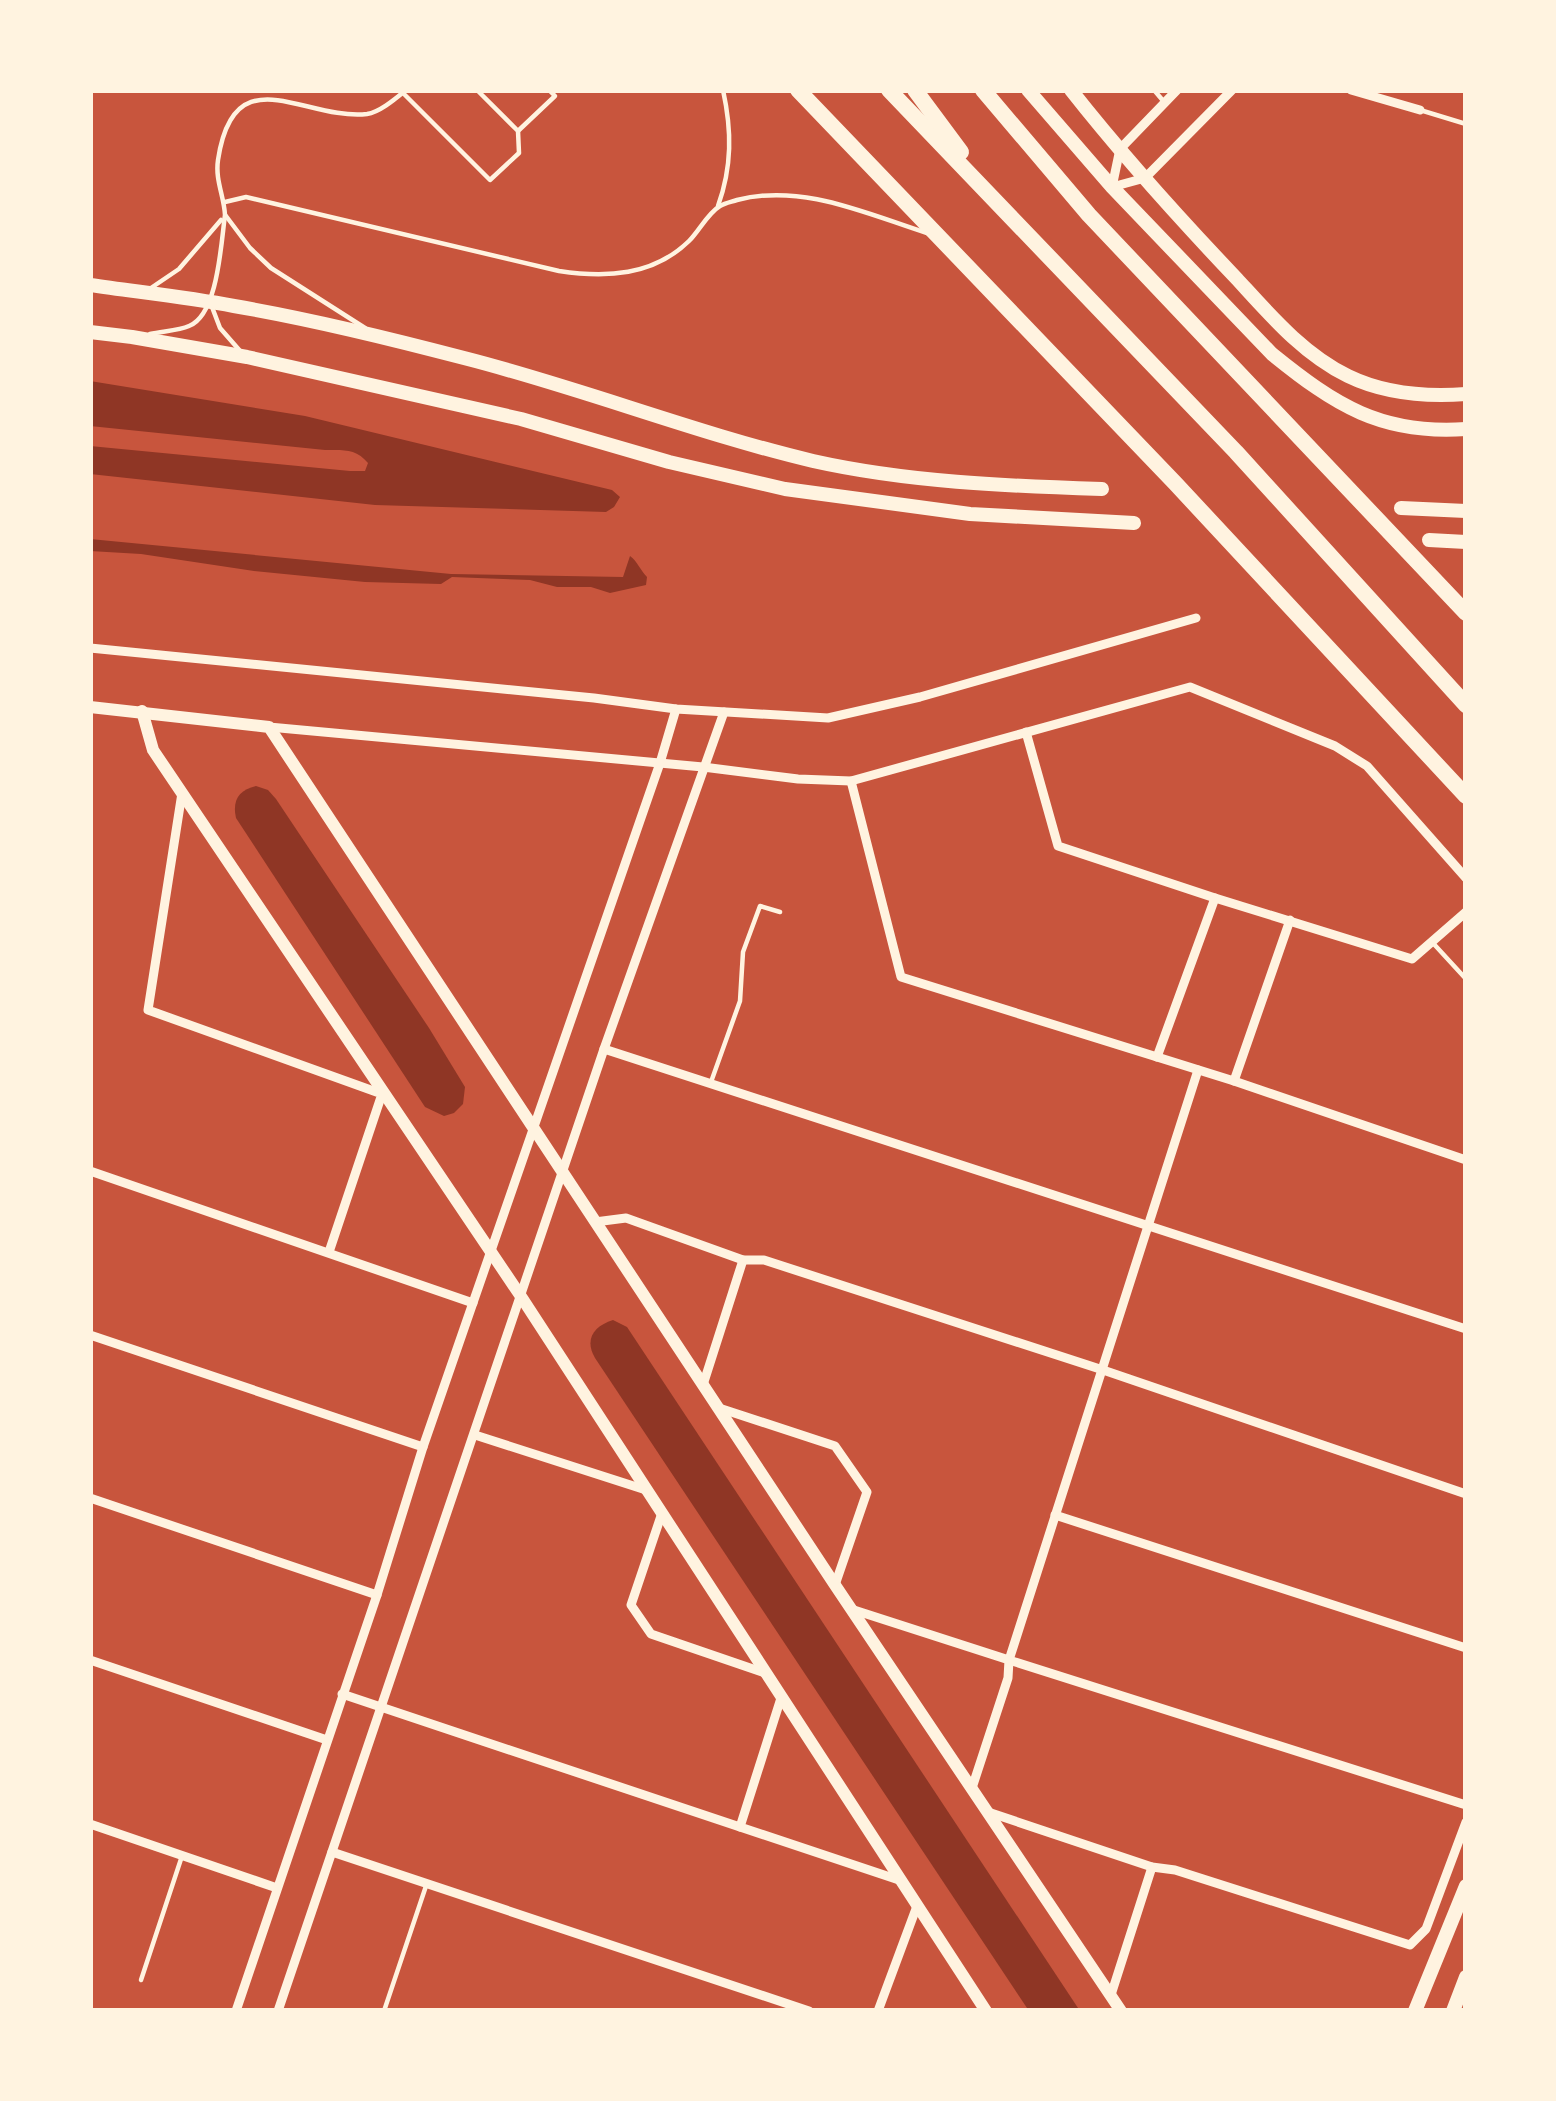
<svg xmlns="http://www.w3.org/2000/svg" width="1556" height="2101" font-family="'DejaVu Sans',sans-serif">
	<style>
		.water { fill: #8f3625 }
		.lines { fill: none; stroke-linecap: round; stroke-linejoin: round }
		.service { stroke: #fff3e0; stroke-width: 4.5 }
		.minor { stroke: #fff3e0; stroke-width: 9 }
		.tertiary { stroke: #fff3e0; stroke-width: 12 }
		.secondary { stroke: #fff3e0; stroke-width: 14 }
		.motorway { stroke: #fff3e0; stroke-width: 16 }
	</style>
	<rect width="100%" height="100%" fill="#c8553d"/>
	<!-- water -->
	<g class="water">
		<path d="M90,381L305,416L612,490L620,497L614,507L606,512L375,505L90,474V446L350,471H365L368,463C356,448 342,450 325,450L90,426Z"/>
		<path d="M90,539L451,574L623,577L630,556C638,562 640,570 647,577L646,585L610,593L591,587H557L530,580L452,577L441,584L365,582L254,571L141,554L90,551Z"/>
		<path d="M256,786L268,790L276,799L429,1028L465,1087L463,1104L454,1113L444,1116L425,1107L236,818C232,800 239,790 256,786Z"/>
		<path d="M613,1320L627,1327L1080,2011H1029L595,1358C584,1339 594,1326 613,1320Z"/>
	</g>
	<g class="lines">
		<!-- service -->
		<g class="service">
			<path d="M1154,90L1165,103"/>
			<path d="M403,93L490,180L519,153L518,131L477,90"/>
			<path d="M1420,110L1466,124"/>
			<path d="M518,131L555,96L549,90"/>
			<path d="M225,202L246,197L559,271C606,278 653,276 689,241C699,231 708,213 720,206C725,203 731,202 737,200C802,183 867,214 927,233"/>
			<path d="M718,206C732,167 732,131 723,90"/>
			<path d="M226,216L250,248L271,268L365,328"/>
			<path d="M148,290L179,269L221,220"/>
			<path d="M212,307L220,328L241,352"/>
			<path d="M150,334C162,331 178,331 189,326C218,315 221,243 225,215C224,196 215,180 218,160C234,54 304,121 367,114C380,112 395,99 406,90"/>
			<path d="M1432,942L1466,979"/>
			<path d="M711,1082L740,1001L743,952L760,906L780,912"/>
			<path d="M141,1980L182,1856"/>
			<path d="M384,2011L426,1886"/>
		</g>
		<!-- minor -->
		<g class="minor">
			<path d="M1177,90L1120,149L1112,187L1145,178L1232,90"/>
			<path d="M1351,90L1420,110"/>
			<path d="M90,648L594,698L676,709L828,718L920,697L1196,618"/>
			<path d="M269,727L703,767L798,779L851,781L1190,687L1335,746L1367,766L1466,878"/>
			<path d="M1026,732L1058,846L1215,898L1412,959L1466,912"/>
			<path d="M851,781L901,977L1234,1081L1466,1160"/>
			<path d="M182,793L148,1010L382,1094L329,1252"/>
			<path d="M604,1049L1466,1329"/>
			<path d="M1157,1057L1215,898"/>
			<path d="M1198,1070L1009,1660L1466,1805"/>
			<path d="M1234,1081L1290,920"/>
			<path d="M90,1171L473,1303"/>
			<path d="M595,1222L626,1218L743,1260H764L1103,1370L1466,1494"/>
			<path d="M90,1335L423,1447"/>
			<path d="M703,1385L743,1260"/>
			<path d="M719,1408L835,1446L867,1492L835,1585"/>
			<path d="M475,1435L646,1490"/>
			<path d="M90,1498L377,1595"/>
			<path d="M662,1513L631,1605L651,1634L765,1673"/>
			<path d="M1055,1515L1466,1648"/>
			<path d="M854,1610L1009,1660L1008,1678L972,1788"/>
			<path d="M90,1660L327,1740"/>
			<path d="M342,1694L740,1827"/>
			<path d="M781,1698L740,1827L902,1881"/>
			<path d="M988,1812L1152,1867L1175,1870L1410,1945L1426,1929L1466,1822"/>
			<path d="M90,1824L277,1888"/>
			<path d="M332,1852L809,2011"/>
			<path d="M1111,1995L1152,1867"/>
			<path d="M236,2011L377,1595L423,1447L660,763L676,709"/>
			<path d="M278,2011L604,1049L724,712"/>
			<path d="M878,2011L917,1906"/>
		</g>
		<!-- tertiary -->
		<g class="tertiary">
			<path d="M90,707L269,727L835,1585L1121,2011"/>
			<path d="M142,711L153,750L522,1298L986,2011"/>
		</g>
		<!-- secondary -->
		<g class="secondary">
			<path d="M1028,90L1112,187L1272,354C1335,405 1381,435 1466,429"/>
			<path d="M1071,90C1123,156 1179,218 1237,279C1270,315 1303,354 1348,376C1385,394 1426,397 1466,394"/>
			<path d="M90,285C138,292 186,297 234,306C311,319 388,338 464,358C582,388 695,433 813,461C907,482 1006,486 1102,489"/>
			<path d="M90,332L132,337L247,357L521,419L669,462L785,489L970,514L1134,523"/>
			<path d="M1401,508L1466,511"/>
			<path d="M1429,540L1466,542"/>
			<path d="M1415,2011L1466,1886"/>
			<path d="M1453,2011L1466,1977"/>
		</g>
		<!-- motorway -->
		<g class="motorway">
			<path d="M798,90L1175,483L1466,796"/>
			<path d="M889,90L1236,452L1466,705"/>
			<path d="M915,90L961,152"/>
			<path d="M983,90L1089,215L1466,613"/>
		</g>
	</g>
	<!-- border -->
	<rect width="1556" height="2101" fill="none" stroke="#fff3e0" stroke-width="186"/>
</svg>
